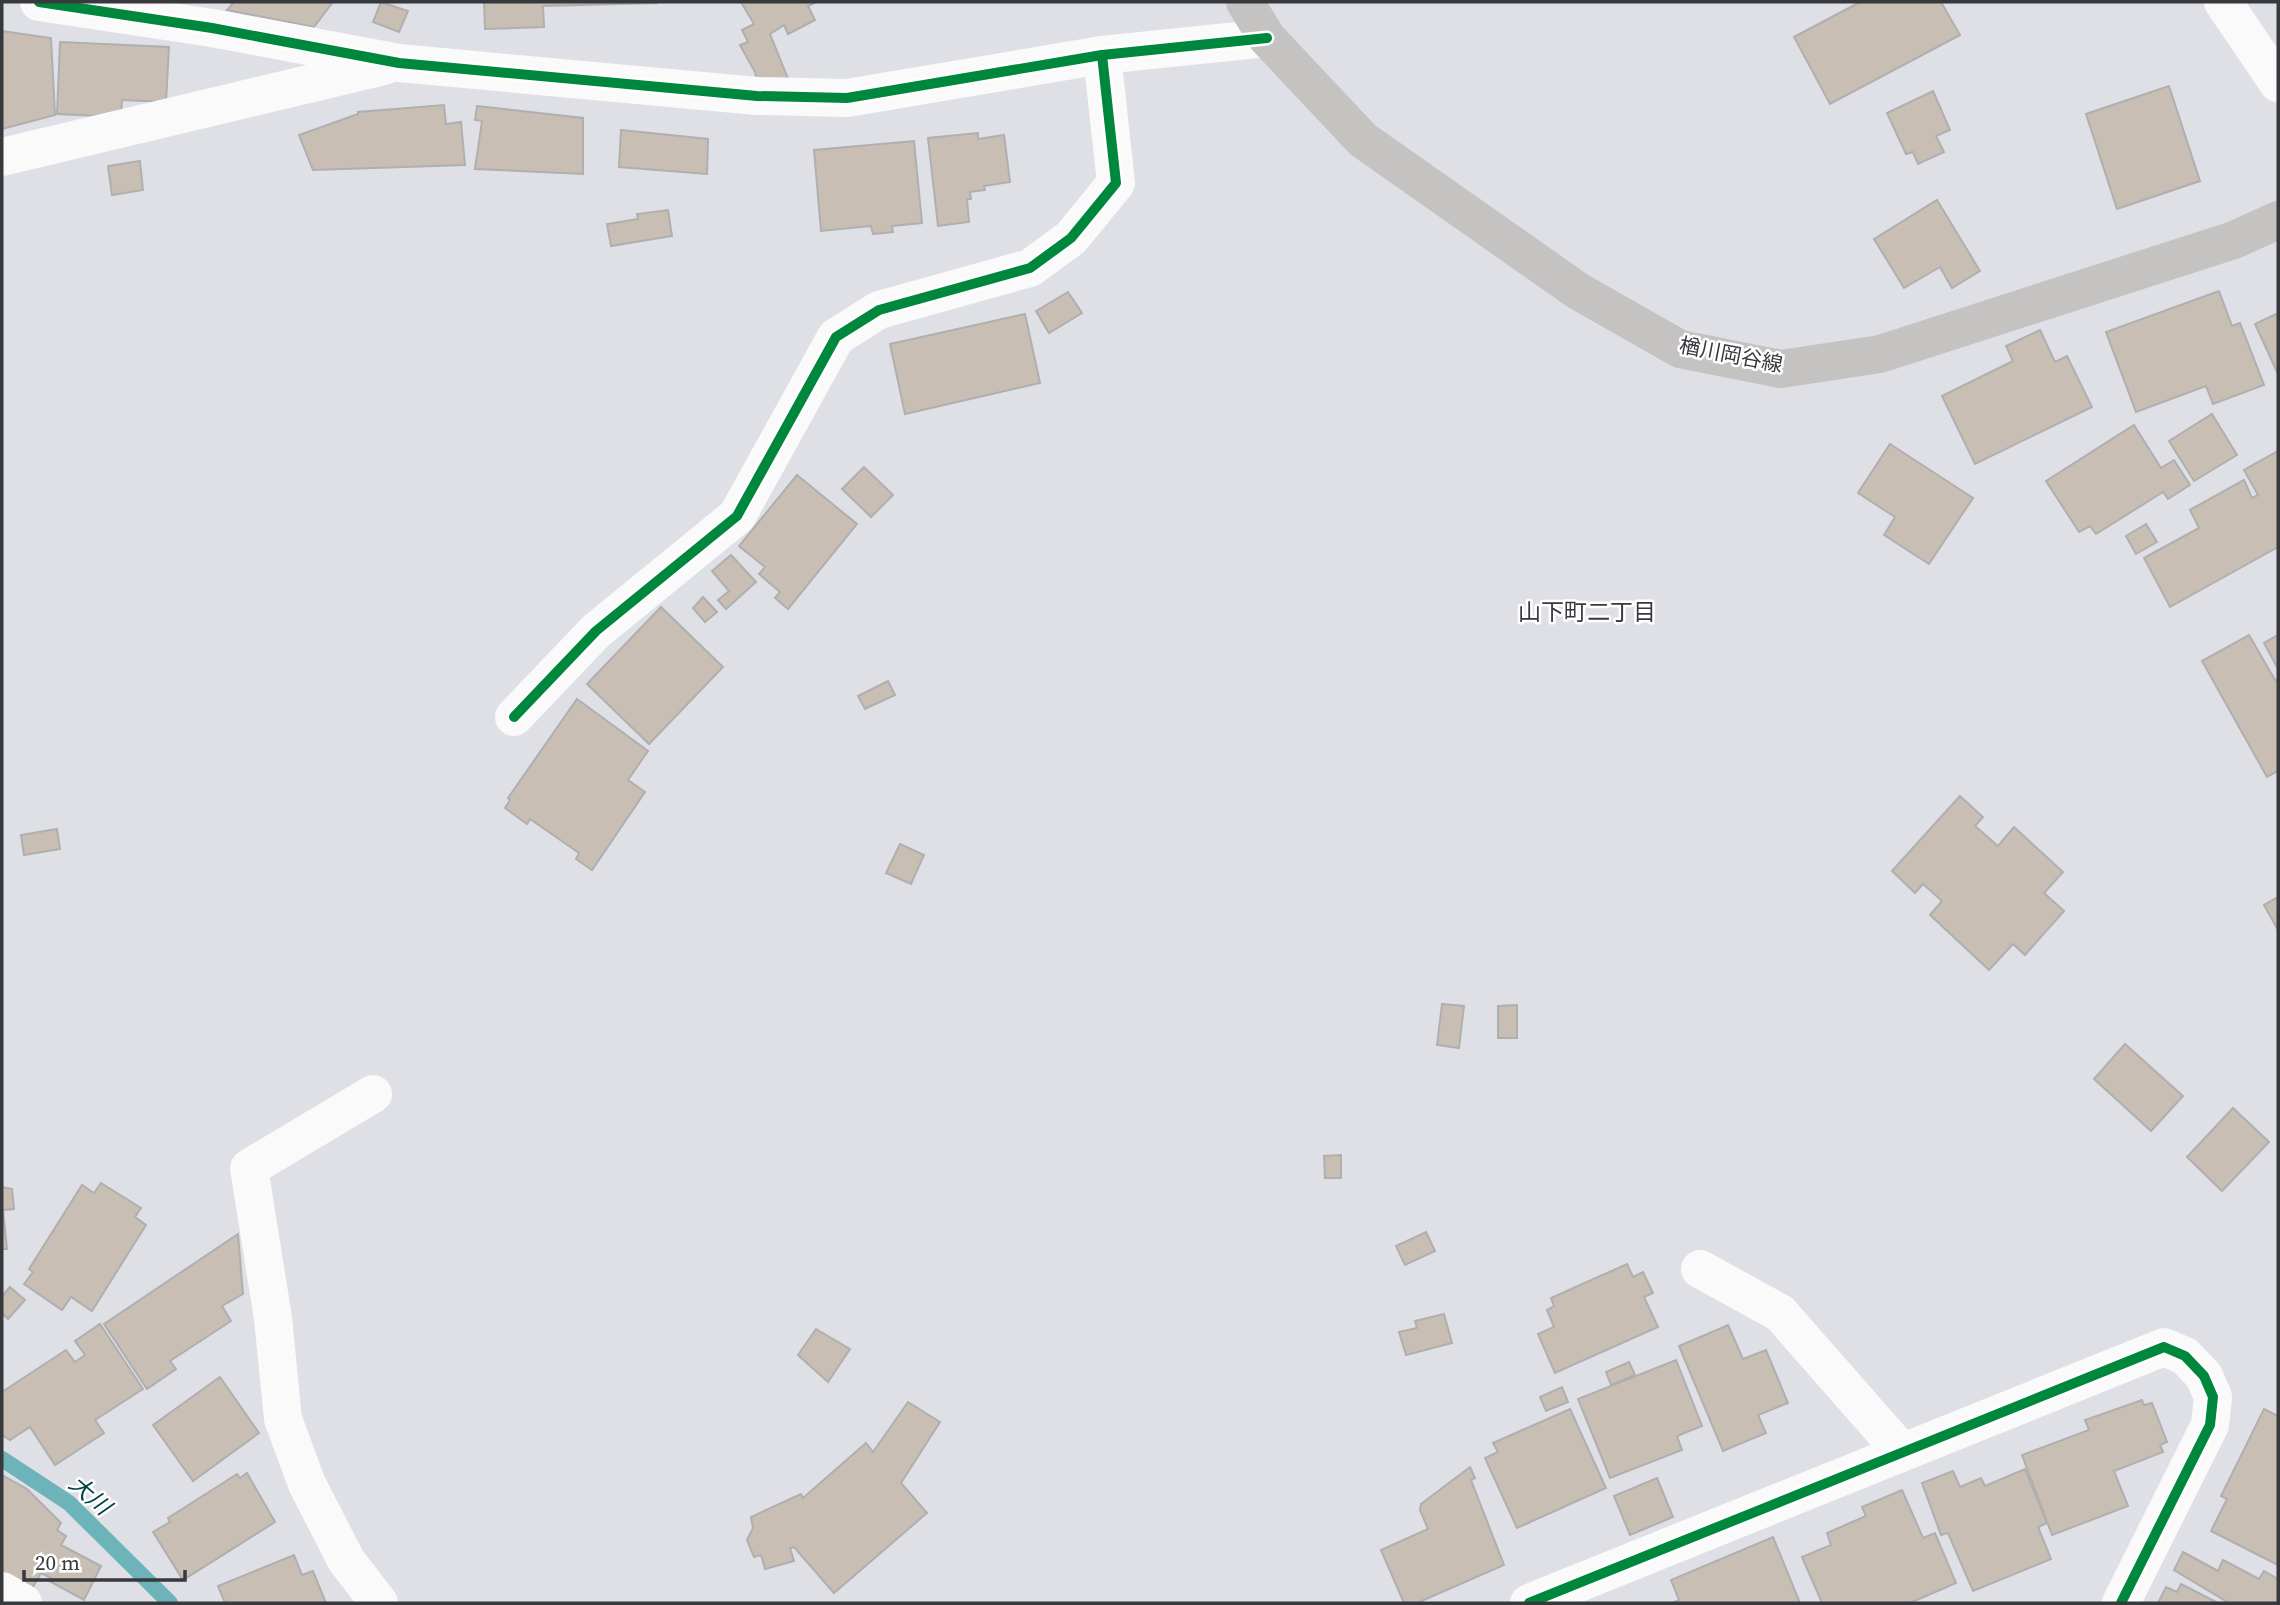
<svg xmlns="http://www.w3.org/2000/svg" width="2280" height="1605" font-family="'Source Serif 4','Noto Sans JP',serif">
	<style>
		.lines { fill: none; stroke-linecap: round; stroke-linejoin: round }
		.stream { stroke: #6cb4b9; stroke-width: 16 }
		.building { fill: #c9beb3; stroke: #afafb0; stroke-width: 2 }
		.minor { stroke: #fafafb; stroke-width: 38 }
		.major { stroke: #c5c2c2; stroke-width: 38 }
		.cycleway-casing { stroke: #fff; stroke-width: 15 }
		.cycleway { stroke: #00873e; stroke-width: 10 }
		.labels { text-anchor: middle; stroke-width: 5; stroke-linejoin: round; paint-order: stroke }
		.street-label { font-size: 21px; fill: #37393d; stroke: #fff }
		.neighbourhood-label { font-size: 23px; fill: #37393d; stroke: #fff }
		.water-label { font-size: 23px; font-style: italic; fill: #014245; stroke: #fff }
	</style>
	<rect width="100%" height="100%" fill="#dee0e6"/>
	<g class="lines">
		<!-- stream -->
		<path class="stream" d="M2,1459L69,1503L170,1603"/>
	</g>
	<!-- building -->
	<g class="building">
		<path d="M234,2H333L314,27L227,10Z"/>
		<path d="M381,2L408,11L399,32L373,22Z"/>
		<path d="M484,2H655L656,3L543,6L544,27L485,29Z"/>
		<path d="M741,2H816L808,6L815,20L788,34L784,25L770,34L789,81L757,83L755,72L740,45L748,42L742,30L754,24Z"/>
		<path d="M1860,2H1941L1960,35L1830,104L1794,37Z"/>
		<path d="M2,31L51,38L55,115L2,129Z"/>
		<path d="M60,42L169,47L166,102L122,100L121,117L57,114Z"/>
		<path d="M2169,86L2200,181L2117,209L2086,114Z"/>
		<path d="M1933,91L1950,130L1936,136L1944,152L1918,164L1913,152L1906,154L1887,113Z"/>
		<path d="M444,105L446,124L461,122L465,165L313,170L299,135L358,114V112Z"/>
		<path d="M477,106L583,118V174L475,169L482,121L475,120Z"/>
		<path d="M621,130L708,139L707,174L619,167Z"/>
		<path d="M978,133V139L1004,135L1010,182L984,186L985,190L970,192L971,199H967L969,222L938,226L928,138Z"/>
		<path d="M914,141L922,223L892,226L893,232L873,234L871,226L821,231L814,150Z"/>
		<path d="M140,161L143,190L112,195L108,166Z"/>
		<path d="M1937,200L1980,271L1952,288L1940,267L1904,288L1874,239Z"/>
		<path d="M668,210L672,236L611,246L607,224L638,219L637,214Z"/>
		<path d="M2219,291L2232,326L2240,323L2264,385L2213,404L2206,386L2136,412L2106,332Z"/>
		<path d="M1068,292L1082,313L1049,333L1036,311Z"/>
		<path d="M2278,313V374L2255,324Z"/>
		<path d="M1025,314L1040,383L905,414L890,344Z"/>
		<path d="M2040,330L2055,362L2067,356L2092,407L1975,464L1942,396L2013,361L2006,346Z"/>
		<path d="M2212,414L2237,455L2194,481L2169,441Z"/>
		<path d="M2134,425L2161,468L2174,460L2190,485L2168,499L2163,492L2096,534L2090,526L2079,532L2046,481Z"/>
		<path d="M1890,444L1973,498L1929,564L1884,535L1895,517L1858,493Z"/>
		<path d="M2278,451V547L2170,607L2144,558L2199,528L2190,510L2244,480L2252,498L2258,495L2244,470Z"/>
		<path d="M864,467L893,495L871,517L842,489Z"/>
		<path d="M797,475L857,524L788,609L775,598L780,592L759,574L765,567L739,546Z"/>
		<path d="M2146,524L2157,542L2136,554L2126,536Z"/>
		<path d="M731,555L756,582L726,609L718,600L729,591L712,571Z"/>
		<path d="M703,597L717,612L705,622L693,608Z"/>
		<path d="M661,607L723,667L649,744L587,684Z"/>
		<path d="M2249,635L2275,680L2278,679V771L2267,777L2202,661Z"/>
		<path d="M2278,635V669L2264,643Z"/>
		<path d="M888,681L895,695L865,709L858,696Z"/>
		<path d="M577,699L648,751L628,780L645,792L592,870L576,859L579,853L530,819L527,824L505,808L510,800L508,798Z"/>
		<path d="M1960,796L1983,817L1975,826L1998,846L2014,827L2063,872L2044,893L2064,911L2025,955L2013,944L1989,970L1930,915L1942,901L1923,884L1915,893L1892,871Z"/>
		<path d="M57,829L60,849L24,855L21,835Z"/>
		<path d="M900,844L924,855L911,884L886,873Z"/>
		<path d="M2278,897V930L2264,905Z"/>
		<path d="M1442,1004L1464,1006L1459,1048L1437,1045Z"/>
		<path d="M1517,1005V1038H1498V1006Z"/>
		<path d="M2125,1044L2183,1096L2151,1131L2094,1079Z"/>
		<path d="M2233,1108L2269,1142L2222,1191L2187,1157Z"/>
		<path d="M1341,1155V1178H1325L1324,1156Z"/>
		<path d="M101,1183L141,1208L135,1217L146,1225L92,1311L71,1297L62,1310L24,1284L33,1272L29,1269L82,1185L94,1193Z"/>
		<path d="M2,1187L12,1189L14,1209L3,1210L7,1249H2Z"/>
		<path d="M1426,1232L1435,1251L1405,1265L1396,1246Z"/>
		<path d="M238,1234L243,1294L222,1306L231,1321L170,1361L176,1369L147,1389L104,1324Z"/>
		<path d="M1627,1264L1633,1277L1643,1272L1653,1293L1644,1297L1658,1327L1555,1373L1538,1334L1554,1327L1547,1310L1554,1306L1551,1298Z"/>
		<path d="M10,1287L25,1300L8,1319L2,1313V1296Z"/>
		<path d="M1444,1314L1452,1343L1406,1355L1399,1332L1417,1328L1415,1321Z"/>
		<path d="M100,1324L143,1389L95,1420L104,1433L55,1465L30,1427L10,1440L2,1435V1392L66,1350L75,1362L85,1355L75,1341Z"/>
		<path d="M1728,1325L1743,1359L1766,1350L1788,1403L1758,1415L1766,1433L1723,1451L1679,1346Z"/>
		<path d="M816,1329L850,1349L828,1382L798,1355Z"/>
		<path d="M1676,1360L1702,1426L1677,1436L1682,1450L1610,1478L1578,1399Z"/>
		<path d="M1629,1362L1635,1375L1611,1385L1606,1372Z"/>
		<path d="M220,1377L259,1433L193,1481L153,1425Z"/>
		<path d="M1562,1387L1568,1402L1546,1411L1540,1397Z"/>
		<path d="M2142,1400L2144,1405L2152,1403L2167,1442L2160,1445L2163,1452L2114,1471L2128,1506L2052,1535L2022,1455L2089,1430L2085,1420Z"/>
		<path d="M908,1402L940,1422L901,1483L927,1513L834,1593L794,1547L790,1548L794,1561L765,1569L761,1555L754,1557L747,1540L753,1528L751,1517L801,1494L803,1498L866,1443L873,1452Z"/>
		<path d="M1570,1409L1606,1488L1517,1528L1485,1458L1498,1452L1493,1443Z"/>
		<path d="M2264,1409L2278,1416V1565L2211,1531L2227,1499L2221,1496Z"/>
		<path d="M1470,1467L1475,1478L1471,1480L1504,1565L1417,1603H1404L1381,1550L1428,1529L1420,1510L1421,1504Z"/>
		<path d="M2025,1469L2047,1523L2038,1527L2051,1559L1973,1591L1948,1533L1941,1535L1922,1483L1953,1471L1960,1487L1981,1478L1985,1486Z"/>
		<path d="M247,1473L275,1522L183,1580L153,1532L170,1522L168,1518L237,1474L240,1478Z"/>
		<path d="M2,1475L27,1489L61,1523L57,1530L66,1536L61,1545L101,1566L84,1600L49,1581L51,1578L41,1573L30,1592L2,1583Z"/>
		<path d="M1657,1478L1673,1517L1630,1535L1614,1496Z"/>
		<path d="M1902,1490L1923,1538L1935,1533L1956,1583L1910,1603H1822L1802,1557L1831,1545L1827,1533L1866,1516L1862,1507Z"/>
		<path d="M1773,1537L1800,1603H1672L1679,1600L1671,1580Z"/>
		<path d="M2183,1552L2218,1571L2223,1560L2259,1579L2264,1571L2278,1579V1603H2229L2174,1570Z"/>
		<path d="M294,1555L302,1575L313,1571L326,1603H225L218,1586Z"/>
		<path d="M2181,1584L2218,1603H2158L2166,1587L2177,1592Z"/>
	</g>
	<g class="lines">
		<!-- minor -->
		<g class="minor">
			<path d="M39,2L212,28L399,63L757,96L847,98L1102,55L1267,38"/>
			<path d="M2223,2L2278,83"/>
			<path d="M2,157L384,66"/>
			<path d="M514,717L596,631L737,516L836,337L879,310L1030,268L1071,238L1116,183L1102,55"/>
			<path d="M373,1094L249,1168L273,1318L283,1419L307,1484L346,1560L379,1603"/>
			<path d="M1700,1269L1780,1313L1902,1452"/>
			<path d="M2,1591L23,1603"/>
			<path d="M1529,1603L2164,1347L2185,1356L2204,1376L2213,1397L2210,1425L2121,1603"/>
		</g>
		<!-- major -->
		<path class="major" d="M1245,2L1267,38L1363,140L1578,291L1680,349L1781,369L1880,354L2234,240L2278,220"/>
		<defs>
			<g id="cycleway">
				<path d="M39,2L212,28L399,63L757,96L847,98L1102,55L1267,38"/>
				<path d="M514,717L596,631L737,516L836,337L879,310L1030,268L1071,238L1116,183L1102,55"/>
				<path d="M1529,1603L2164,1347L2185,1356L2204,1376L2213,1397L2210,1425L2121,1603"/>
			</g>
		</defs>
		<!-- cycleway casing -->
		<use href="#cycleway" class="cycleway-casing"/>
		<!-- cycleway -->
		<use href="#cycleway" class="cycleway"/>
	</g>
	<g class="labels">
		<!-- street labels -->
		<g class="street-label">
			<text transform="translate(1731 355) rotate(11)" y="7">楢川岡谷線</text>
		</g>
		<!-- neighbourhood labels -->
		<g class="neighbourhood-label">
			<text x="1587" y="620">山下町二丁目</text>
		</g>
		<!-- water labels -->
		<g class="water-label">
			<text transform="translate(90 1495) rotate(41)" y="8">大川</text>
		</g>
	</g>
	<!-- border -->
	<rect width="2280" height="1605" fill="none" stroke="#37393d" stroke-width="7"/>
	<!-- scale -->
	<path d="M24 1570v10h161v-10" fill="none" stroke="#37393d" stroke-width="3.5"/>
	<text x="35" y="1570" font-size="21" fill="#37393d" stroke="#ffffff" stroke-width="5" paint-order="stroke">20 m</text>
</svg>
